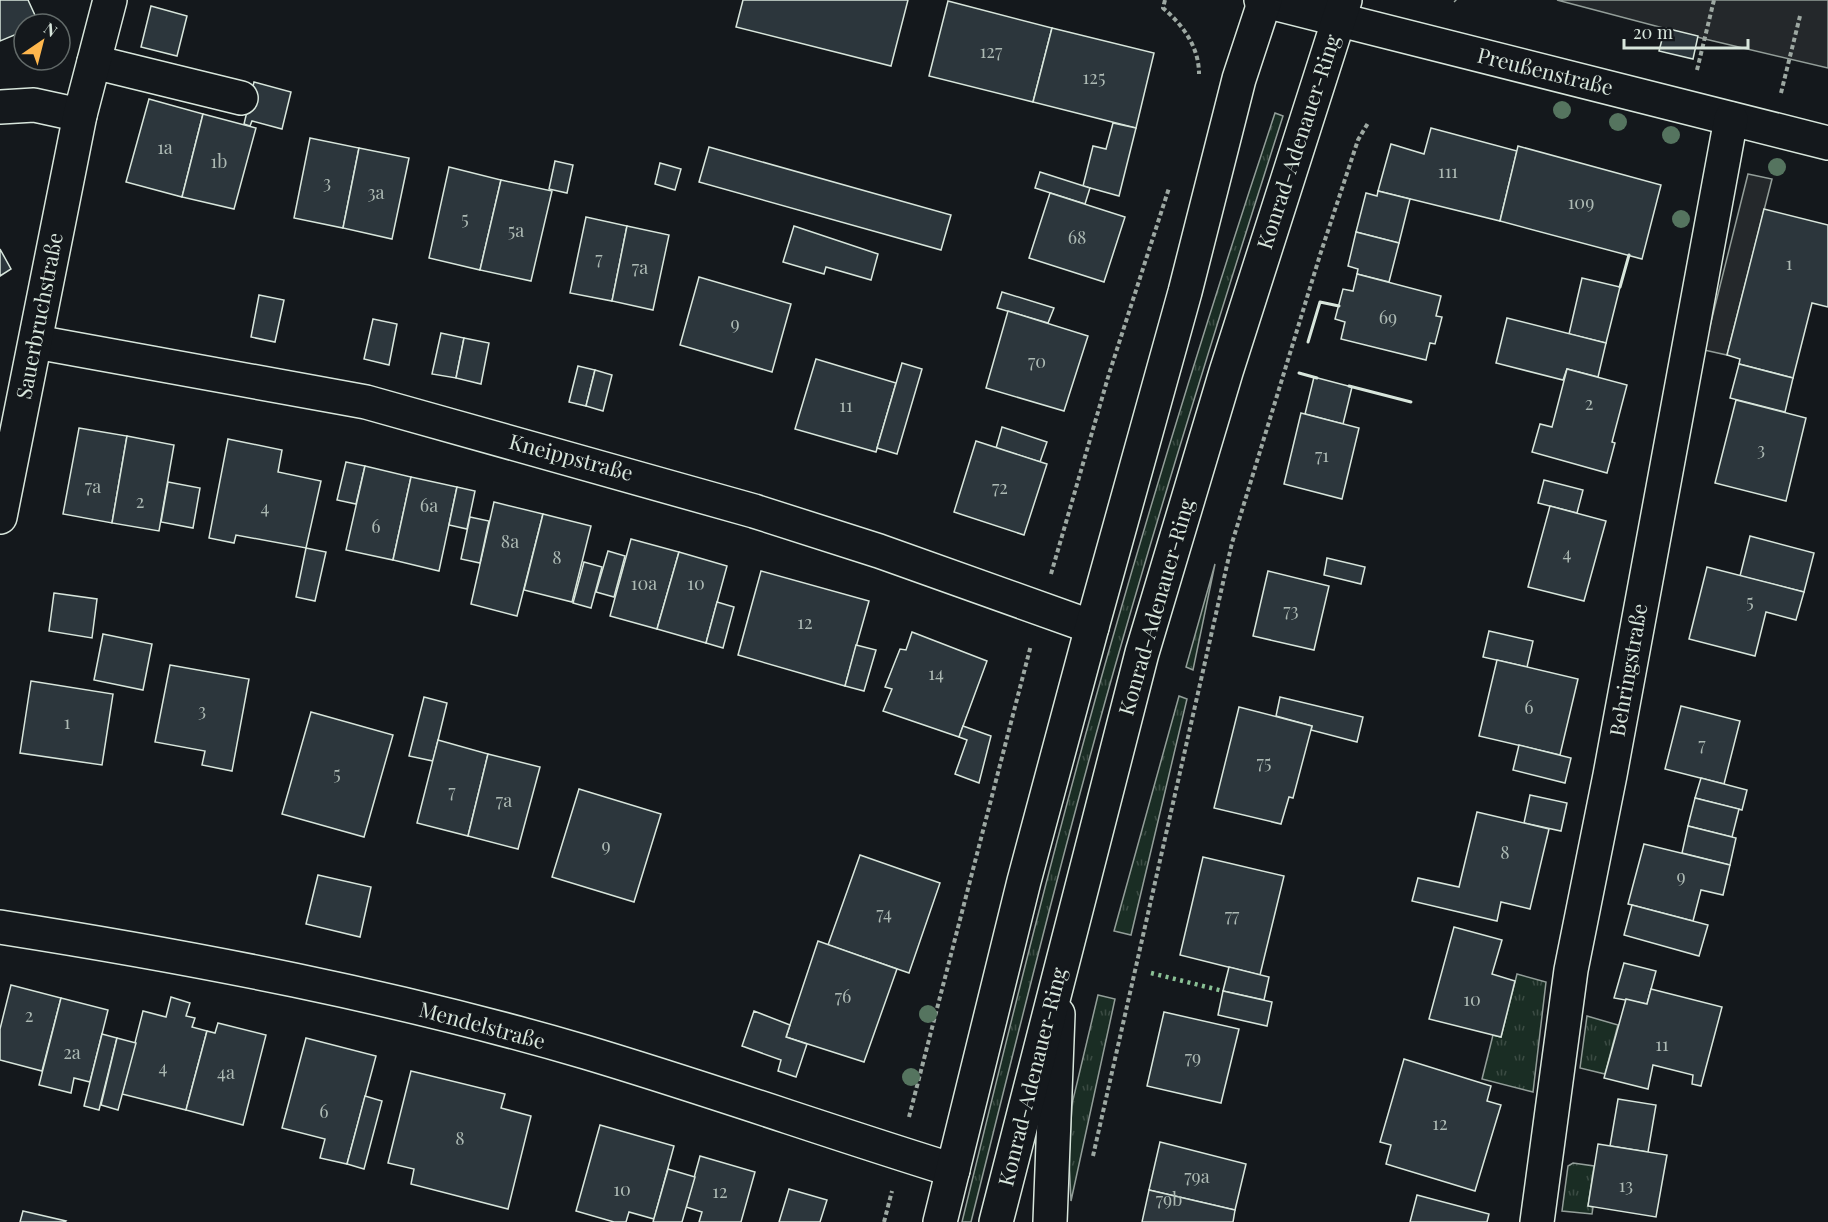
<svg xmlns="http://www.w3.org/2000/svg" width="1828" height="1222" font-family="'Playfair Display',serif">
	<style>
		.grass { fill: url(#grass-tufts); stroke: #939e99; stroke-width: 1.5 }
		.parking { fill: #24282b; stroke: #939e99; stroke-width: 1.5 }
		.building { fill: #2c363c; stroke: #d8e6dc; stroke-width: 1.5 }
		.lines { fill: none; stroke-linecap: round; stroke-linejoin: round }
		.minor-casing { stroke: #d8e6dc; stroke-width: 36 }
		.major-casing { stroke: #d8e6dc; stroke-width: 36 }
		.path { stroke: #9da8a2; stroke-width: 4; stroke-dasharray: 4.5 3; stroke-linecap: butt }
		.minor { stroke: #14181c; stroke-width: 33 }
		.major { stroke: #14181c; stroke-width: 33 }
		.hedge { stroke: #8ac095; stroke-width: 4.5; stroke-dasharray: 3 4.5; stroke-linecap: butt }
		.wall { stroke: #d8e6dc; stroke-width: 3 }
		.tree { fill: #55745f }
		.labels { text-anchor: middle; stroke-width: 4.5; stroke-linejoin: round; paint-order: stroke }
		.number-label { font-size: 18px; fill: #adbab4 }
		.street-label { font-size: 21px; fill: #d8e6dc; stroke: #14181c }
	</style>
	<defs>
		<pattern id="grass-tufts" width="24" height="20" patternUnits="userSpaceOnUse" patternTransform="scale(1.5)"><rect width="24" height="20" fill="#1a2d24"/><path d="M3 7l-1-3M5 7V3M7 7l1-3M15 17l-1-3M17 17v-4M19 17l1-3" fill="none" stroke="#3b4b43"/></pattern>
	</defs>
	<rect width="100%" height="100%" fill="#14181c"/>
	<!-- grass -->
	<g class="grass">
		<path d="M1275,113L1283,116C1228,288 1174,461 1124,635C1068,829 1020,1026 971,1222H962C1010,1025 1058,828 1114,633C1164,458 1218,285 1275,113Z"/>
		<path d="M1215,564L1193,670L1186,667Z"/>
		<path d="M1179,696L1187,699L1131,935L1114,931Z"/>
		<path d="M1517,974L1546,982L1533,1092L1482,1079L1493,1035L1501,1037Z"/>
		<path d="M1098,995L1115,999L1071,1201L1069,1158L1072,1104Z"/>
		<path d="M1587,1016L1618,1025L1605,1074L1580,1068Z"/>
		<path d="M1573,1163L1594,1166L1588,1206L1593,1207L1592,1214L1562,1211L1568,1166Z"/>
	</g>
	<!-- parking -->
	<g class="parking">
		<path d="M1557,0H1828V68L1705,39Z"/>
		<path d="M1748,174L1772,179L1727,355L1704,350Z"/>
	</g>
	<!-- building -->
	<g class="building">
		<path d="M0,0H28L39,24H24V31L0,41Z"/>
		<path d="M743,0H908L891,66L736,27Z"/>
		<path d="M948,1L1052,28L1033,102L929,76Z"/>
		<path d="M151,6L187,16L177,56L141,47Z"/>
		<path d="M1052,28L1154,53L1136,128L1033,102Z"/>
		<path d="M1665,28L1698,36L1693,59L1659,51Z"/>
		<path d="M254,82L291,92L282,129L252,121L250,126L244,124Z"/>
		<path d="M149,99L203,114L182,197L126,182Z"/>
		<path d="M203,114L256,128L234,209L182,197Z"/>
		<path d="M1113,123L1136,128L1119,196L1083,186L1093,146L1106,149Z"/>
		<path d="M1431,128L1517,151L1500,221L1378,191L1391,144L1424,154Z"/>
		<path d="M310,138L359,148L343,228L294,218Z"/>
		<path d="M1518,146L1661,185L1642,259L1500,221Z"/>
		<path d="M709,147L951,215L941,250L699,182Z"/>
		<path d="M359,148L409,158L392,239L343,228Z"/>
		<path d="M555,161L573,165L567,193L549,189Z"/>
		<path d="M660,163L681,169L675,190L655,184Z"/>
		<path d="M449,167L501,180L480,270L429,258Z"/>
		<path d="M1040,172L1090,188L1085,204L1035,188Z"/>
		<path d="M501,180L552,191L531,281L480,270Z"/>
		<path d="M1378,191L1410,199L1399,243L1356,232L1366,193L1377,196Z"/>
		<path d="M1050,193L1125,217L1104,282L1029,258Z"/>
		<path d="M1764,209L1828,225V307L1812,303L1793,378L1739,364L1740,359L1727,355Z"/>
		<path d="M586,217L627,226L612,301L570,293Z"/>
		<path d="M627,226L669,235L653,310L612,301Z"/>
		<path d="M794,226L878,254L871,280L826,267L824,274L783,262Z"/>
		<path d="M1356,232L1399,243L1389,282L1357,274L1358,269L1348,266Z"/>
		<path d="M0,249L11,269L0,276Z"/>
		<path d="M1357,274L1441,296L1436,316L1442,317L1435,344L1430,343L1426,360L1341,339L1345,322L1335,319L1343,289L1353,291Z"/>
		<path d="M699,277L791,304L772,372L680,345Z"/>
		<path d="M1582,278L1620,287L1606,343L1569,334Z"/>
		<path d="M1002,292L1054,308L1048,323L997,308Z"/>
		<path d="M259,295L284,300L275,342L251,337Z"/>
		<path d="M1008,311L1088,336L1064,411L986,388Z"/>
		<path d="M1507,318L1606,343L1598,377L1567,369L1563,380L1496,363Z"/>
		<path d="M373,319L397,324L389,365L364,359Z"/>
		<path d="M441,333L464,338L456,378L432,374Z"/>
		<path d="M464,338L489,343L481,384L456,378Z"/>
		<path d="M816,359L896,383L876,452L795,429Z"/>
		<path d="M902,363L922,369L897,454L877,448Z"/>
		<path d="M1739,364L1793,378L1785,412L1730,398Z"/>
		<path d="M578,366L595,370L586,406L569,402Z"/>
		<path d="M1567,369L1627,385L1612,442L1615,443L1607,473L1532,452L1540,424L1552,427Z"/>
		<path d="M595,370L612,375L603,411L586,406Z"/>
		<path d="M1314,377L1352,387L1343,424L1305,414Z"/>
		<path d="M1736,400L1806,418L1786,501L1715,483Z"/>
		<path d="M1301,413L1359,428L1342,499L1284,484Z"/>
		<path d="M1002,427L1047,442L1040,462L996,448Z"/>
		<path d="M79,428L127,436L112,523L63,514Z"/>
		<path d="M127,436L174,445L159,531L112,523Z"/>
		<path d="M228,439L282,450L278,472L321,481L306,548L236,535L234,543L209,538Z"/>
		<path d="M976,441L1047,464L1024,535L954,512Z"/>
		<path d="M346,462L365,466L356,504L337,500Z"/>
		<path d="M365,466L411,477L393,560L346,550Z"/>
		<path d="M411,477L457,487L439,571L393,560Z"/>
		<path d="M1544,480L1583,490L1577,513L1538,503Z"/>
		<path d="M168,482L200,488L193,528L161,522Z"/>
		<path d="M457,487L475,491L467,529L449,525Z"/>
		<path d="M494,502L543,514L517,616L471,604Z"/>
		<path d="M1550,506L1606,521L1584,601L1528,587Z"/>
		<path d="M543,514L591,526L572,602L524,590Z"/>
		<path d="M470,517L489,521L480,563L461,559Z"/>
		<path d="M1750,536L1814,553L1804,592L1740,576Z"/>
		<path d="M631,539L679,552L657,629L610,616Z"/>
		<path d="M306,548L326,552L315,601L296,597Z"/>
		<path d="M608,551L625,556L614,597L596,592Z"/>
		<path d="M679,552L727,566L706,643L657,629Z"/>
		<path d="M1327,558L1365,567L1361,584L1324,575Z"/>
		<path d="M584,562L602,567L591,608L573,603Z"/>
		<path d="M1707,567L1804,592L1796,620L1766,612L1755,656L1689,639Z"/>
		<path d="M761,571L869,601L845,686L738,655Z"/>
		<path d="M1268,571L1329,586L1314,650L1253,636Z"/>
		<path d="M54,593L97,599L92,638L49,631Z"/>
		<path d="M717,602L734,607L723,648L706,643Z"/>
		<path d="M1489,631L1533,641L1527,667L1483,657Z"/>
		<path d="M912,632L987,661L959,737L883,711L892,689L885,687L900,649L906,650Z"/>
		<path d="M103,634L152,644L143,690L94,680Z"/>
		<path d="M856,645L876,650L864,691L845,686Z"/>
		<path d="M1497,660L1578,679L1560,755L1479,736Z"/>
		<path d="M170,665L249,679L232,771L202,765L205,751L155,742Z"/>
		<path d="M31,681L113,694L102,765L20,753Z"/>
		<path d="M424,697L447,703L433,761L409,756Z"/>
		<path d="M1280,697L1363,717L1357,742L1311,730L1312,726L1276,716Z"/>
		<path d="M1681,706L1740,721L1724,784L1665,769Z"/>
		<path d="M1239,707L1312,726L1293,798L1289,797L1281,824L1214,808Z"/>
		<path d="M311,712L393,735L364,837L282,814Z"/>
		<path d="M963,726L991,736L979,783L955,774L967,740L959,737Z"/>
		<path d="M438,740L488,754L468,836L417,823Z"/>
		<path d="M1519,745L1571,758L1565,783L1513,770Z"/>
		<path d="M488,754L540,767L518,849L468,836Z"/>
		<path d="M1701,778L1747,790L1742,810L1695,798Z"/>
		<path d="M579,789L661,814L634,902L552,877Z"/>
		<path d="M1530,795L1567,803L1561,831L1524,823Z"/>
		<path d="M1695,798L1739,809L1732,837L1688,826Z"/>
		<path d="M1477,812L1549,829L1530,909L1501,902L1497,921L1412,901L1418,878L1459,887Z"/>
		<path d="M1688,826L1736,838L1730,865L1682,853Z"/>
		<path d="M1644,844L1730,865L1723,895L1701,890L1693,921L1628,904Z"/>
		<path d="M860,855L940,883L909,973L828,945Z"/>
		<path d="M1203,857L1284,876L1260,975L1180,955Z"/>
		<path d="M318,875L371,887L360,937L306,924Z"/>
		<path d="M1632,905L1708,925L1699,956L1624,935Z"/>
		<path d="M1454,927L1502,940L1492,974L1515,981L1501,1037L1429,1019Z"/>
		<path d="M818,941L897,969L864,1062L786,1037Z"/>
		<path d="M1624,963L1656,971L1647,1004L1614,998Z"/>
		<path d="M1229,967L1269,977L1264,1000L1223,991Z"/>
		<path d="M11,985L61,998L42,1071L0,1060V1029Z"/>
		<path d="M1651,989L1722,1007L1701,1086L1692,1084L1693,1075L1653,1065L1648,1089L1604,1078L1626,999L1647,1004Z"/>
		<path d="M1223,991L1272,1002L1267,1026L1218,1015Z"/>
		<path d="M171,997L190,1003L186,1016L195,1018L192,1027L207,1031L186,1110L122,1094L143,1011L166,1017Z"/>
		<path d="M61,998L108,1010L90,1082L74,1078L71,1093L39,1085Z"/>
		<path d="M754,1011L790,1025L786,1037L807,1044L796,1077L778,1071L781,1060L742,1046Z"/>
		<path d="M1164,1012L1239,1029L1221,1103L1147,1086Z"/>
		<path d="M218,1023L266,1035L243,1125L186,1110L207,1031L215,1033Z"/>
		<path d="M102,1034L117,1038L99,1110L84,1106Z"/>
		<path d="M117,1038L136,1043L118,1110L101,1105Z"/>
		<path d="M306,1038L376,1056L347,1164L320,1158L325,1139L282,1128Z"/>
		<path d="M1404,1059L1491,1086L1487,1101L1501,1105L1475,1191L1386,1164L1391,1145L1380,1142Z"/>
		<path d="M411,1071L505,1094L501,1108L531,1116L508,1209L411,1184L414,1169L388,1163Z"/>
		<path d="M365,1096L382,1101L364,1169L347,1164Z"/>
		<path d="M1618,1099L1656,1105L1648,1152L1610,1146Z"/>
		<path d="M600,1125L674,1146L654,1219L629,1212L626,1222H614L576,1211Z"/>
		<path d="M1160,1142L1246,1164L1235,1210L1149,1190Z"/>
		<path d="M1598,1144L1667,1155L1656,1217L1588,1206Z"/>
		<path d="M700,1156L755,1172L741,1222H699L702,1212L686,1207Z"/>
		<path d="M668,1169L695,1177L682,1222H653Z"/>
		<path d="M789,1189L827,1200L820,1222H779Z"/>
		<path d="M1149,1190L1235,1210L1233,1222H1142Z"/>
		<path d="M1417,1195L1489,1214L1487,1222H1410Z"/>
		<path d="M23,1211L66,1221L65,1222H20Z"/>
	</g>
	<g class="lines">
		<defs>
			<g id="minor">
				<path d="M1261,0L1828,143"/>
				<path d="M94,62L241,98"/>
				<path d="M0,107L34,105L80,115"/>
				<path d="M36,342L366,402L754,511L879,551L1092,627"/>
				<path d="M0,517L80,115L110,0"/>
				<path d="M0,927C197,958 394,996 585,1052C709,1089 830,1132 953,1170"/>
				<path d="M1050,1222L1058,1014"/>
				<path d="M1537,1222L1571,970L1610,775L1731,119"/>
			</g>
			<g id="major">
				<path d="M940,1222L1024,881L1092,627L1185,292L1239,79L1265,0"/>
				<path d="M996,1222L1142,653L1226,372L1345,0"/>
			</g>
		</defs>
		<!-- minor casing -->
		<use href="#minor" class="minor-casing"/>
		<!-- major casing -->
		<use href="#major" class="major-casing"/>
		<!-- path -->
		<g class="path">
			<path d="M1165,0L1163,8C1183,25 1199,47 1199,74"/>
			<path d="M1455,0L1456,1"/>
			<path d="M1697,70L1714,0"/>
			<path d="M1781,93L1800,16"/>
			<path d="M1051,574L1109,374L1169,188"/>
			<path d="M909,1117L1031,645"/>
			<path d="M1093,1156L1232,543L1320,255L1358,140L1368,123"/>
			<path d="M884,1222L892,1191"/>
		</g>
		<!-- minor -->
		<use href="#minor" class="minor"/>
		<!-- major -->
		<use href="#major" class="major"/>
		<!-- hedge -->
		<path class="hedge" d="M1151,973L1223,991"/>
		<!-- wall -->
		<g class="wall">
			<path d="M1620,287L1629,255"/>
			<path d="M1308,342L1320,302L1339,306"/>
			<path d="M1299,373L1317,378"/>
			<path d="M1349,386L1411,402"/>
		</g>
	</g>
	<!-- trees -->
	<g class="tree">
		<circle cx="1562" cy="110" r="9"/>
		<circle cx="1618" cy="122" r="9"/>
		<circle cx="1671" cy="135" r="9"/>
		<circle cx="1777" cy="167" r="9"/>
		<circle cx="1681" cy="219" r="9"/>
		<circle cx="928" cy="1014" r="9"/>
		<circle cx="911" cy="1077" r="9"/>
	</g>
	<g class="labels">
		<!-- number labels -->
		<g class="number-label">
			<text x="991" y="58">127</text>
			<text x="1094" y="84">125</text>
			<text x="165" y="154">1a</text>
			<text x="219" y="168">1b</text>
			<text x="1448" y="178">111</text>
			<text x="327" y="189">3</text>
			<text x="376" y="199">3a</text>
			<text x="1581" y="209">109</text>
			<text x="465" y="225">5</text>
			<text x="516" y="237">5a</text>
			<text x="1077" y="244">68</text>
			<text x="599" y="265">7</text>
			<text x="1789" y="270">1</text>
			<text x="640" y="274">7a</text>
			<text x="1388" y="324">69</text>
			<text x="735" y="330">9</text>
			<text x="1037" y="368">70</text>
			<text x="1589" y="410">2</text>
			<text x="846" y="412">11</text>
			<text x="1761" y="456">3</text>
			<text x="1322" y="462">71</text>
			<text x="93" y="493">7a</text>
			<text x="1000" y="494">72</text>
			<text x="140" y="508">2</text>
			<text x="429" y="512">6a</text>
			<text x="265" y="514">4</text>
			<text x="376" y="533">6</text>
			<text x="510" y="548">8a</text>
			<text x="1567" y="560">4</text>
			<text x="557" y="564">8</text>
			<text x="644" y="590">10a</text>
			<text x="696" y="590">10</text>
			<text x="1750" y="608">5</text>
			<text x="1291" y="617">73</text>
			<text x="805" y="629">12</text>
			<text x="936" y="680">14</text>
			<text x="1529" y="714">6</text>
			<text x="202" y="717">3</text>
			<text x="67" y="729">1</text>
			<text x="1702" y="751">7</text>
			<text x="1264" y="769">75</text>
			<text x="337" y="780">5</text>
			<text x="452" y="798">7</text>
			<text x="504" y="807">7a</text>
			<text x="606" y="852">9</text>
			<text x="1505" y="859">8</text>
			<text x="1681" y="883">9</text>
			<text x="884" y="920">74</text>
			<text x="1232" y="922">77</text>
			<text x="843" y="1003">76</text>
			<text x="1472" y="1006">10</text>
			<text x="29" y="1022">2</text>
			<text x="1662" y="1051">11</text>
			<text x="72" y="1059">2a</text>
			<text x="1193" y="1064">79</text>
			<text x="163" y="1074">4</text>
			<text x="226" y="1079">4a</text>
			<text x="324" y="1118">6</text>
			<text x="1440" y="1130">12</text>
			<text x="460" y="1145">8</text>
			<text x="1197" y="1183">79a</text>
			<text x="1626" y="1192">13</text>
			<text x="622" y="1196">10</text>
			<text x="720" y="1198">12</text>
			<text x="1169" y="1206">79b</text>
		</g>
		<!-- street labels -->
		<g class="street-label">
			<text transform="translate(1545 72) rotate(14)" y="7">Preußenstraße</text>
			<text transform="translate(1299 142) rotate(-72)" y="7">Konrad-Adenauer-Ring</text>
			<text transform="translate(40 316) rotate(-79)" y="7">Sauerbruchstraße</text>
			<text transform="translate(571 458) rotate(15)" y="7">Kneippstraße</text>
			<text transform="translate(1157 607) rotate(-74)" y="7">Konrad-Adenauer-Ring</text>
			<text transform="translate(1629 670) rotate(-80)" y="7">Behringstraße</text>
			<text transform="translate(482 1026) rotate(15)" y="7">Mendelstraße</text>
			<text transform="translate(1033 1077) rotate(-76)" y="7">Konrad-Adenauer-Ring</text>
		</g>
	</g>
	<!-- north arrow -->
	<g transform="translate(42 42) rotate(35)"><circle r="28" fill="#14181c" stroke="#626a69" stroke-width="1.5"/>
	<path d="M0-4.5L10 22L0 15L-10 22Z" fill="#ffb74d"/>
	<text y="-9" font-size="16" font-weight="bold" text-anchor="middle" fill="#d8e6dc">N</text>
	</g>
	<!-- scale -->
	<path d="M1624 39v9h124v-9" fill="none" stroke="#d8e6dc" stroke-width="3"/>
	<text x="1633" y="39" font-size="18" fill="#d8e6dc" stroke="#14181c" stroke-width="4.5" paint-order="stroke">20 m</text>
</svg>
